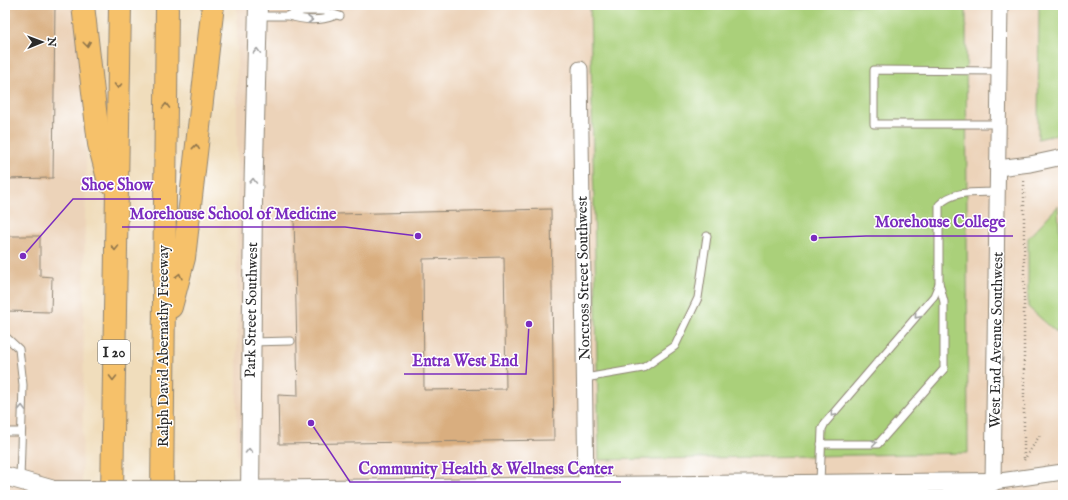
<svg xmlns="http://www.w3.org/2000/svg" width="1068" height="500" font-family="'IM FELL English',serif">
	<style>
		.built { fill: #ecd3b9 }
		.green { fill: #aad07a; stroke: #6a7e52 }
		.building { fill: #d9ae7f; fill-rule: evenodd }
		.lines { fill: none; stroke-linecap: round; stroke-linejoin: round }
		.service-casing { stroke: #8e8474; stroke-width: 9 }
		.minor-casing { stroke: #8e8474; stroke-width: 17 }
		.tertiary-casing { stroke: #8e8474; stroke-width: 20 }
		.motorway-casing { stroke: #8e8474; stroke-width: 24 }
		.path { stroke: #8e8474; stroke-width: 2.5; stroke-dasharray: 1 3; stroke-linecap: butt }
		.service { stroke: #fff; stroke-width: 7 }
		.minor { stroke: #fff; stroke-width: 15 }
		.tertiary { stroke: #fff; stroke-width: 18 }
		.motorway { stroke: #f6c16b; stroke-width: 22 }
		.tertiary-bridge-casing { stroke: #8e8474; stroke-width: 20; stroke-linecap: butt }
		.tertiary-bridge { stroke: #fff; stroke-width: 18 }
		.oneway { stroke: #a0a0a0 }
		.oneway2 { stroke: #90764b }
		.labels { text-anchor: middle; stroke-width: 3; stroke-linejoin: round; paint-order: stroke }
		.shield { fill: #fff; stroke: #6b6b6b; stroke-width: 1 }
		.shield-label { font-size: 14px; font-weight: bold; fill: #2b2b2b }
		.street-label { font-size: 15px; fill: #2b2b2b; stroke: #fff }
		.leader { fill: none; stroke: #7b2cbf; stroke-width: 1.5 }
		.callout-dot { fill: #7b2cbf; stroke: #fff; stroke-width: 1.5 }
		.callout-label { font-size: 16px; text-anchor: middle; font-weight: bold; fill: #7b2cbf; stroke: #fff; stroke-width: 3; stroke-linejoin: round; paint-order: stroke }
	</style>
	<rect width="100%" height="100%" fill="#fff"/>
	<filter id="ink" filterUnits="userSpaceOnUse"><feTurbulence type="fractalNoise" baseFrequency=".025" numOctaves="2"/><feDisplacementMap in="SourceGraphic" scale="8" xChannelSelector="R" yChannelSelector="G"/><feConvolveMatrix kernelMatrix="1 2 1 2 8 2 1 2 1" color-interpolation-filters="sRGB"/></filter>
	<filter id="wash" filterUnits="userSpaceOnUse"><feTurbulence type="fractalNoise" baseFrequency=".012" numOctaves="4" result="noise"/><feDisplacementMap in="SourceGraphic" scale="16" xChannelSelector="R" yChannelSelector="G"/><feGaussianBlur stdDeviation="0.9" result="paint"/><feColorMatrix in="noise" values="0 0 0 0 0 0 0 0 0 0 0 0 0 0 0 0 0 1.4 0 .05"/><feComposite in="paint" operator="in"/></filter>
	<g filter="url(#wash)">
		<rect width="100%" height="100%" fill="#f0ddbc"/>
		<!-- built -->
		<g class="built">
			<path d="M5,5H90L85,216L82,495H5Z"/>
			<path d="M237,5H1063V495H983L993,483L237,495Z"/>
			<path d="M588,491L974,493L972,495H584Z"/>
		</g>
		<!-- green -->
		<g class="green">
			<path d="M590,5H966L968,453L599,460Z"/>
			<path d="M1039,5H1063V133L1038,139Z"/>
			<path d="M1058,206L1063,297V338L1028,307V238Z"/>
		</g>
		<g id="blocks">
			<!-- building -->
			<g class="building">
				<path d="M5,5H55L53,178L5,179Z"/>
				<path d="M551,209L554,440L279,444L278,395L298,396L294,215ZM504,257L506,389L424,390L423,259Z"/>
				<path d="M5,236H40V276L52,277L51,312L5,311Z"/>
			</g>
		</g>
	</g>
	<g filter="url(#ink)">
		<use href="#blocks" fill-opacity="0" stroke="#8e8474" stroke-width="1"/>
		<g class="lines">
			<defs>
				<g id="service">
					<path d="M258,16H286L303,11H324L340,16"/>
					<path d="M288,16C304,20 318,22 334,16"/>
					<path d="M999,124H874V70L999,71"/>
					<path d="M5,336L19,349L23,385L20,479"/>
					<path d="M251,342L291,341"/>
					<path d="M585,378L643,368L675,346L698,298L707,236"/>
					<path d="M5,432H21"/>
					<path d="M821,444H878L944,369V302L939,283V205C954,189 978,193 998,192"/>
					<path d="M820,483L822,429L825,423L934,296L939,284"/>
				</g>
				<g id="minor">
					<path d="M998,168L1030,164L1063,157"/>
					<path d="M993,482L1000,5"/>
					<path d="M578,494L586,487L580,69"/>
					<path d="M982,495L993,482L1063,472"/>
				</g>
				<g id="tertiary">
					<path d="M5,476L54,490"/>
					<path d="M222,490L993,482"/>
					<path d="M250,495L253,202L258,5"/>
				</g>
				<g id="motorway">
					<path d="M83,5L99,144L109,182"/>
					<path d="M171,307L184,258L213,5"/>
					<path d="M112,495L120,5"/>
					<path d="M162,495L167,5"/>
				</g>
			</defs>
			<!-- service casing -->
			<use href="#service" class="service-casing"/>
			<!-- minor casing -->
			<use href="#minor" class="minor-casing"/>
			<!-- tertiary casing -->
			<use href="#tertiary" class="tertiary-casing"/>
			<!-- motorway casing -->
			<use href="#motorway" class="motorway-casing"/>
			<!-- path -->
			<g class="path">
				<path d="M1024,181V460H1025"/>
				<path d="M1024,460L1040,435"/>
			</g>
			<!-- service -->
			<use href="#service" class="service"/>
			<!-- minor -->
			<use href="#minor" class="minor"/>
			<!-- tertiary -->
			<use href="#tertiary" class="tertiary"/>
			<!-- motorway -->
			<use href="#motorway" class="motorway"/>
			<defs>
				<path id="tertiary-bridge" d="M54,490H222"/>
			</defs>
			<!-- tertiary-bridge casing -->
			<use href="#tertiary-bridge" class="tertiary-bridge-casing"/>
			<!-- tertiary-bridge -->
			<use href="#tertiary-bridge" class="tertiary-bridge"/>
		</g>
		<!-- one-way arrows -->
		<defs><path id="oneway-chevron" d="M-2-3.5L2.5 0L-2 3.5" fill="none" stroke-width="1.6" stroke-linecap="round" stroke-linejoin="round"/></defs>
		<g class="oneway">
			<use href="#oneway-chevron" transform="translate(310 20)"/>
			<use href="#oneway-chevron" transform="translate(257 51) rotate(-88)"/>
			<use href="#oneway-chevron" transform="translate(253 181) rotate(-88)"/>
			<use href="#oneway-chevron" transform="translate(917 316) rotate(131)"/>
			<use href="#oneway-chevron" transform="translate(22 408) rotate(-88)"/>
			<use href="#oneway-chevron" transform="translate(833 414) rotate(131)"/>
			<use href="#oneway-chevron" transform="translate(874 443) rotate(-7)"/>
			<use href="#oneway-chevron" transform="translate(249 451) rotate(-89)"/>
		</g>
		<g class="oneway2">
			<use href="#oneway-chevron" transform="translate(87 44) rotate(83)"/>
			<use href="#oneway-chevron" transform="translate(118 86) rotate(91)"/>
			<use href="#oneway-chevron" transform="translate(166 106) rotate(-89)"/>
			<use href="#oneway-chevron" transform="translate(196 147) rotate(-84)"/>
			<use href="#oneway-chevron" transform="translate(115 248) rotate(91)"/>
			<use href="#oneway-chevron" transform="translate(179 276) rotate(-76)"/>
			<use href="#oneway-chevron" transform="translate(113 378) rotate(91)"/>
		</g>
	</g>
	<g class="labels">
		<!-- shield labels -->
		<rect class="shield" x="98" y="340" width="32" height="24" rx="3"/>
		<g class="shield-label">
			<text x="114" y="357">I 20</text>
		</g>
		<!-- street labels -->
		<g class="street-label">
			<text transform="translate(583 278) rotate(-91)" y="5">Norcross Street Southwest</text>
			<text transform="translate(251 310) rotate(-89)" y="5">Park Street Southwest</text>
			<text transform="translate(996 340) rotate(-89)" y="5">West End Avenue Southwest</text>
			<text transform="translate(163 346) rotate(-90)" y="5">Ralph David Abernathy Freeway</text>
		</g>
	</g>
	<!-- callouts -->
	<path class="leader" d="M23 256L73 199H161M418 236L345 227H122M814 238L866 236H1013M529 324L526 374H404M311 423L350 482H621"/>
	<g class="callout-dot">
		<circle cx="23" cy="256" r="4"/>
		<circle cx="418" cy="236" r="4"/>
		<circle cx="814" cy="238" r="4"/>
		<circle cx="529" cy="324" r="4"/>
		<circle cx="311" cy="423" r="4"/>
	</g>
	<g class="callout-label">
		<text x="117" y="190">Shoe Show</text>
		<text x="233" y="219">Morehouse School of Medicine</text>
		<text x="940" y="227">Morehouse College</text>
		<text x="465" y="366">Entra West End</text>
		<text x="486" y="474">Community Health &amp; Wellness Center</text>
	</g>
	<!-- margin -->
	<rect width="1068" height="500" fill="none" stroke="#fff" stroke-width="20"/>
	<!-- north arrow -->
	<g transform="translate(42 42) rotate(89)" stroke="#ffffff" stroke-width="3" paint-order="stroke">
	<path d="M0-3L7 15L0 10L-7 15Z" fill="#2b2b2b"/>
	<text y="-6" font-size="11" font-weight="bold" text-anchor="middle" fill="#2b2b2b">N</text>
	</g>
</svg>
